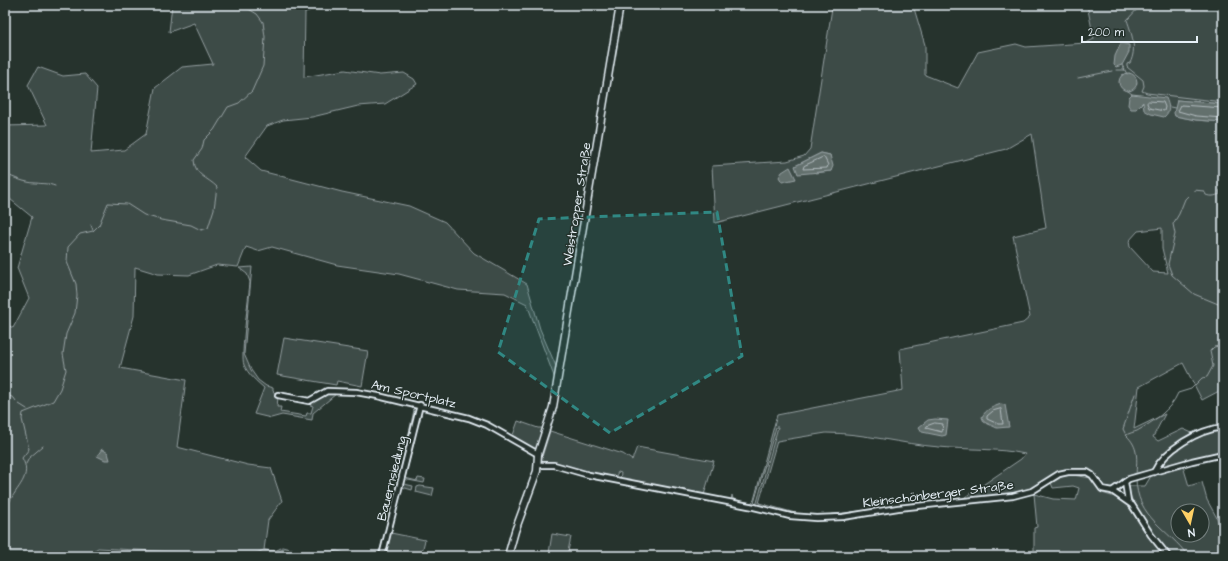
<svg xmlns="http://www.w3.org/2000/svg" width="1228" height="561" font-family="'Architects Daughter',sans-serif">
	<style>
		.green { fill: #3e4b47; stroke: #939ea0; fill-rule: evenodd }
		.water { fill: #636f6d; stroke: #98a3a5 }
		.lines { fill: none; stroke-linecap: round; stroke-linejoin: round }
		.shore { stroke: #b3bdc0; stroke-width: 1 }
		.stream { stroke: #98a3a5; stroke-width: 1 }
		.street-casing { stroke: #e8f1f8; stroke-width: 8 }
		.secondary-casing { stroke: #e8f1f8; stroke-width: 9 }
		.street { stroke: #26332d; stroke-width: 4.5 }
		.secondary { stroke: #26332d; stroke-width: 6 }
		.marked { fill: #308883; fill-opacity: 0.2; stroke: #308883; stroke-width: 3; stroke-dasharray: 8 5; stroke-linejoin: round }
		.labels { text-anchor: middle; stroke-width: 3; stroke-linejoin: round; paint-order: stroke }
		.street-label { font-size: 13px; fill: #e8f1f8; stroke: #26332d }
	</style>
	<rect width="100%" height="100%" fill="#26332d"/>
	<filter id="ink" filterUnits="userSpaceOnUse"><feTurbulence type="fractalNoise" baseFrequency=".025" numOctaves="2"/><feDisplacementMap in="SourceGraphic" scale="8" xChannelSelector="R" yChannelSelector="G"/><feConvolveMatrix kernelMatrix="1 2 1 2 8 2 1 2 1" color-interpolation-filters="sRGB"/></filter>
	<g filter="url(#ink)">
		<!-- green -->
		<g class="green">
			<path d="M172,5H330L305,12L304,77L345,70L380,75L404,73L414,79L417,84L385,104L358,106L312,117L283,120L267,126L245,157L261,171L342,192L409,206L445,222L474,253L527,284L540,329L558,371L548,422L536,451L516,441V437L512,438L518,421L538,428H543L551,407L555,379L527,304L505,293L458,290L399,274L337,265L272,247L258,251L246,247L238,267L217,265L189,275L158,274L135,267L134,316L120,368L186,380L177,447L248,465L271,468L282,501L268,520L264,550L275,551L283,547L304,552L337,551L353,555L373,556L378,553L381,547L399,478L414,410L411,407L404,404L363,395L336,394L313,413L312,420L282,415L271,418L254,414L264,388C256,381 248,374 244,365C240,355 249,297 250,282L247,274L239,268L252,267L244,354L251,370L258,380L266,386L273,388V391L278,397L277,407H281L280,412L306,416L307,413H311L313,406L310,405L311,402C316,399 322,395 328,393C343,388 402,399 416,407V416L384,548L377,556L303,553L286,550L279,552L264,550L249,556L98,548L93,551L92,556H5V323L13,328L29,298L17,268L32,217L5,195V126L47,125L28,85L38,67L63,76L85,74L97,88L91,153L124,150L146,134L155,88L182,67L213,64L194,23L169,32Z"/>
			<path d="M824,5H913L925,45V75L958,88L978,52L1016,44L1026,47L1086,43L1094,39L1087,5H1223V104L1177,100L1175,116L1196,120L1223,122V389L1202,400L1183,363L1139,387L1134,429L1165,414L1153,437L1158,441L1183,429L1199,436L1216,430L1223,429V453L1134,474L1109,489L1105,488L1095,474L1085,470L1065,469L1039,486L1020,493L827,517L791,514L756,506L778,427H776L754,503L751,504L731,501L732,495L733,499L751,503L754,500L777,415L903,390L900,349L1023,323L1030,317L1013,236L1046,228L1032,134L1006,149L715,223L712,166L787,161L804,156L810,149L832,8ZM1130,73L1124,90L1120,81L1122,75ZM821,153L830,155L831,171L816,173L795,166ZM1162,228V248L1168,273L1153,272L1130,247L1129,241L1138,231ZM826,433C864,433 901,444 939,447C968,450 998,448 1025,454L1021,459L962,499L826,515L799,514L759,503L777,441Z"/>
			<path d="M284,338L368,351L362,386L337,381L336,385L277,375Z"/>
			<path d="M424,408L421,412L405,478L417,481L418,478L425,479L424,483L403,479L421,409Z"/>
			<path d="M550,431L623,454L632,460L637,447L714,461L704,495L623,480L620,479L621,473L618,472L615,478L542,462L541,460Z"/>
			<path d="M1183,466L1189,486L1202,482L1207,500L1223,529V556H1172C1161,542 1128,503 1128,486H1145L1151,476ZM1178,511H1202V535H1178Z"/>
			<path d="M1067,474L1091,478L1102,493L1115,497L1127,505L1163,556H1034V528L1037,527L1034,494L1053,499L1076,500L1079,488L1073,486L1053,488L1051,483Z"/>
			<path d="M404,484L413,486L412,490L402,487L391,533L425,540L422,552L415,556L388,555C384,546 398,500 401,487Z"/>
			<path d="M420,486L434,488L432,496L416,492L417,487Z"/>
			<path d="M552,534L571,537L567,556H534V553H549Z"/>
		</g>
		<!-- water -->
		<g class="water">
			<path d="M1121,43L1129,45V52L1122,65L1116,67L1114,65L1115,56Z"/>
			<circle cx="1128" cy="82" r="9"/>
			<path d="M1132,94L1166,98C1169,106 1171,111 1164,117L1151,114L1144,110L1143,102L1136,109H1131L1128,105L1129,97Z"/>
			<path d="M1177,100L1223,104V122L1196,120L1175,116L1174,113Z"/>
			<path d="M821,153L830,155L833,166L831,171L798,174L795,166Z"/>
			<path d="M790,167L796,179L782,182L779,177L782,172Z"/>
			<path d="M1001,404L1005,405L1009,427L997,428L984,422L982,417C986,409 993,407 1001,404Z"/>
			<path d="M935,419L948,420L946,435L942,436L922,432L919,427L928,420Z"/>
			<path d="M102,449L108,453L110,460H105L97,456Z"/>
		</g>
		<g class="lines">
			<!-- shore -->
			<g class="shore">
				<path d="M1149,101L1163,102L1165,107L1164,111L1149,108L1147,103Z"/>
				<path d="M1223,108L1181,105L1178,111L1196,116L1223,118"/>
				<path d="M824,157L828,165L827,168L803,169L804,166Z"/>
				<path d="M1001,409L1003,424H998L987,419V416L993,411Z"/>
				<path d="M935,423L943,424L942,432L926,428L927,426Z"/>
			</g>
			<!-- stream -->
			<g class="stream">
				<path d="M1141,5L1127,20C1132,34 1137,49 1130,63L1127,64V67L1143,80L1144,86L1142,91L1147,93L1223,102"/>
				<path d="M1122,65L1127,74"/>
				<path d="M1116,70H1125"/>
				<path d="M1078,78L1112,71"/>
				<path d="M1128,91L1132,94"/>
				<path d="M1170,107L1175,108"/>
				<path d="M5,174C15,178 25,183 36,183C43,184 47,183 55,186"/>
				<path d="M1223,190L1219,191L1220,194C1215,196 1211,197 1206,195L1204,191L1194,190L1185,199L1179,214L1173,224L1175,234L1168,264L1172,275L1194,294L1223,306"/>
				<path d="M91,225L93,230"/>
				<path d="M5,394L14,398L16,401"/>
				<path d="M19,404L27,409"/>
				<path d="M1126,435L1123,429L1135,394"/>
				<path d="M26,464L29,458L43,446"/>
				<path d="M1136,475C1137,459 1139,447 1126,435C1130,433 1134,432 1137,431C1153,422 1171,410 1178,393L1191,389L1202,378L1207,377L1213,366L1210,351L1214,347L1223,345"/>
				<path d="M1136,478C1136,518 1169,529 1188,556"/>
				<path d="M5,519C6,514 7,508 9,503C16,487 33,477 22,458L29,449L22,419L23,413L53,401L60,389L66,370L63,354L66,334L75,313L77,295L76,284L67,262L68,247L80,234L93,231L99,225L108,203L127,204L144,215L161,220L191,225L201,230L208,228L214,209L217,187C207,177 195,176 194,160L202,149L204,140L214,130L228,107L239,103L252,91L263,66L265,37L263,22L257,14L242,5"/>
			</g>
			<defs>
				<g id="street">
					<path d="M278,395L309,401L327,391L356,392L378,396L469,418L487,425L538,454"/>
					<path d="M539,465H554L589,475L754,507L790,516L817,518L843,517L898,508L1013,496L1032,491L1059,474L1068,472H1087L1092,475L1102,489L1112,491L1129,479L1192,461L1223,454"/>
					<path d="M1154,472C1165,449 1198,430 1223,427"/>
					<path d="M1125,482L1128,501"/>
					<path d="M1112,491L1132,505L1151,535L1168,556"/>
					<path d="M283,556V554L334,556"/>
					<path d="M382,556L420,405"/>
				</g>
				<path id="secondary" d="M508,556L515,531L537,471L538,454L553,407L620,5"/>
			</defs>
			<!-- street casing -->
			<use href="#street" class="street-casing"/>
			<!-- secondary casing -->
			<use href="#secondary" class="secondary-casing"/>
			<!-- street -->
			<use href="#street" class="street"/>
			<!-- secondary -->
			<use href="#secondary" class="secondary"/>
		</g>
	</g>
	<!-- marked area -->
	<path class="marked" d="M717,212L742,356L610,433L498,352L539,219Z"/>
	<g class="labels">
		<!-- street labels -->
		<g class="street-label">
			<text transform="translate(576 204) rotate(-81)" y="5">Weistropper Straße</text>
			<text transform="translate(414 393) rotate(13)" y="5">Am Sportplatz</text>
			<text transform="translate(391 478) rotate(-76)" y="5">Bauernsiedlung</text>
			<text transform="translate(938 493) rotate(-7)" y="5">Kleinschönberger Straße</text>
		</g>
	</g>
	<!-- margin -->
	<rect width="1228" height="561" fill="none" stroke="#26332d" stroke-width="20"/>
	<rect x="10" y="10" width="1208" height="541" fill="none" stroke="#e8f1f8" stroke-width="1.5" filter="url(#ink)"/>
	<!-- north arrow -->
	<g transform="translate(1190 523) rotate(171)"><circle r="19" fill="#26332d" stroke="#747f7e"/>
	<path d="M0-3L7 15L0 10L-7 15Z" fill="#ffd166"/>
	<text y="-6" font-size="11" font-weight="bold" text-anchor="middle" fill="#e8f1f8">N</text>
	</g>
	<!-- scale -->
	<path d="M1082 36v6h115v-6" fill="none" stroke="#e8f1f8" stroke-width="2"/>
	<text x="1088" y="36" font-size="12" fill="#e8f1f8" stroke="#26332d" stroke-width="3" paint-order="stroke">200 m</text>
</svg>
